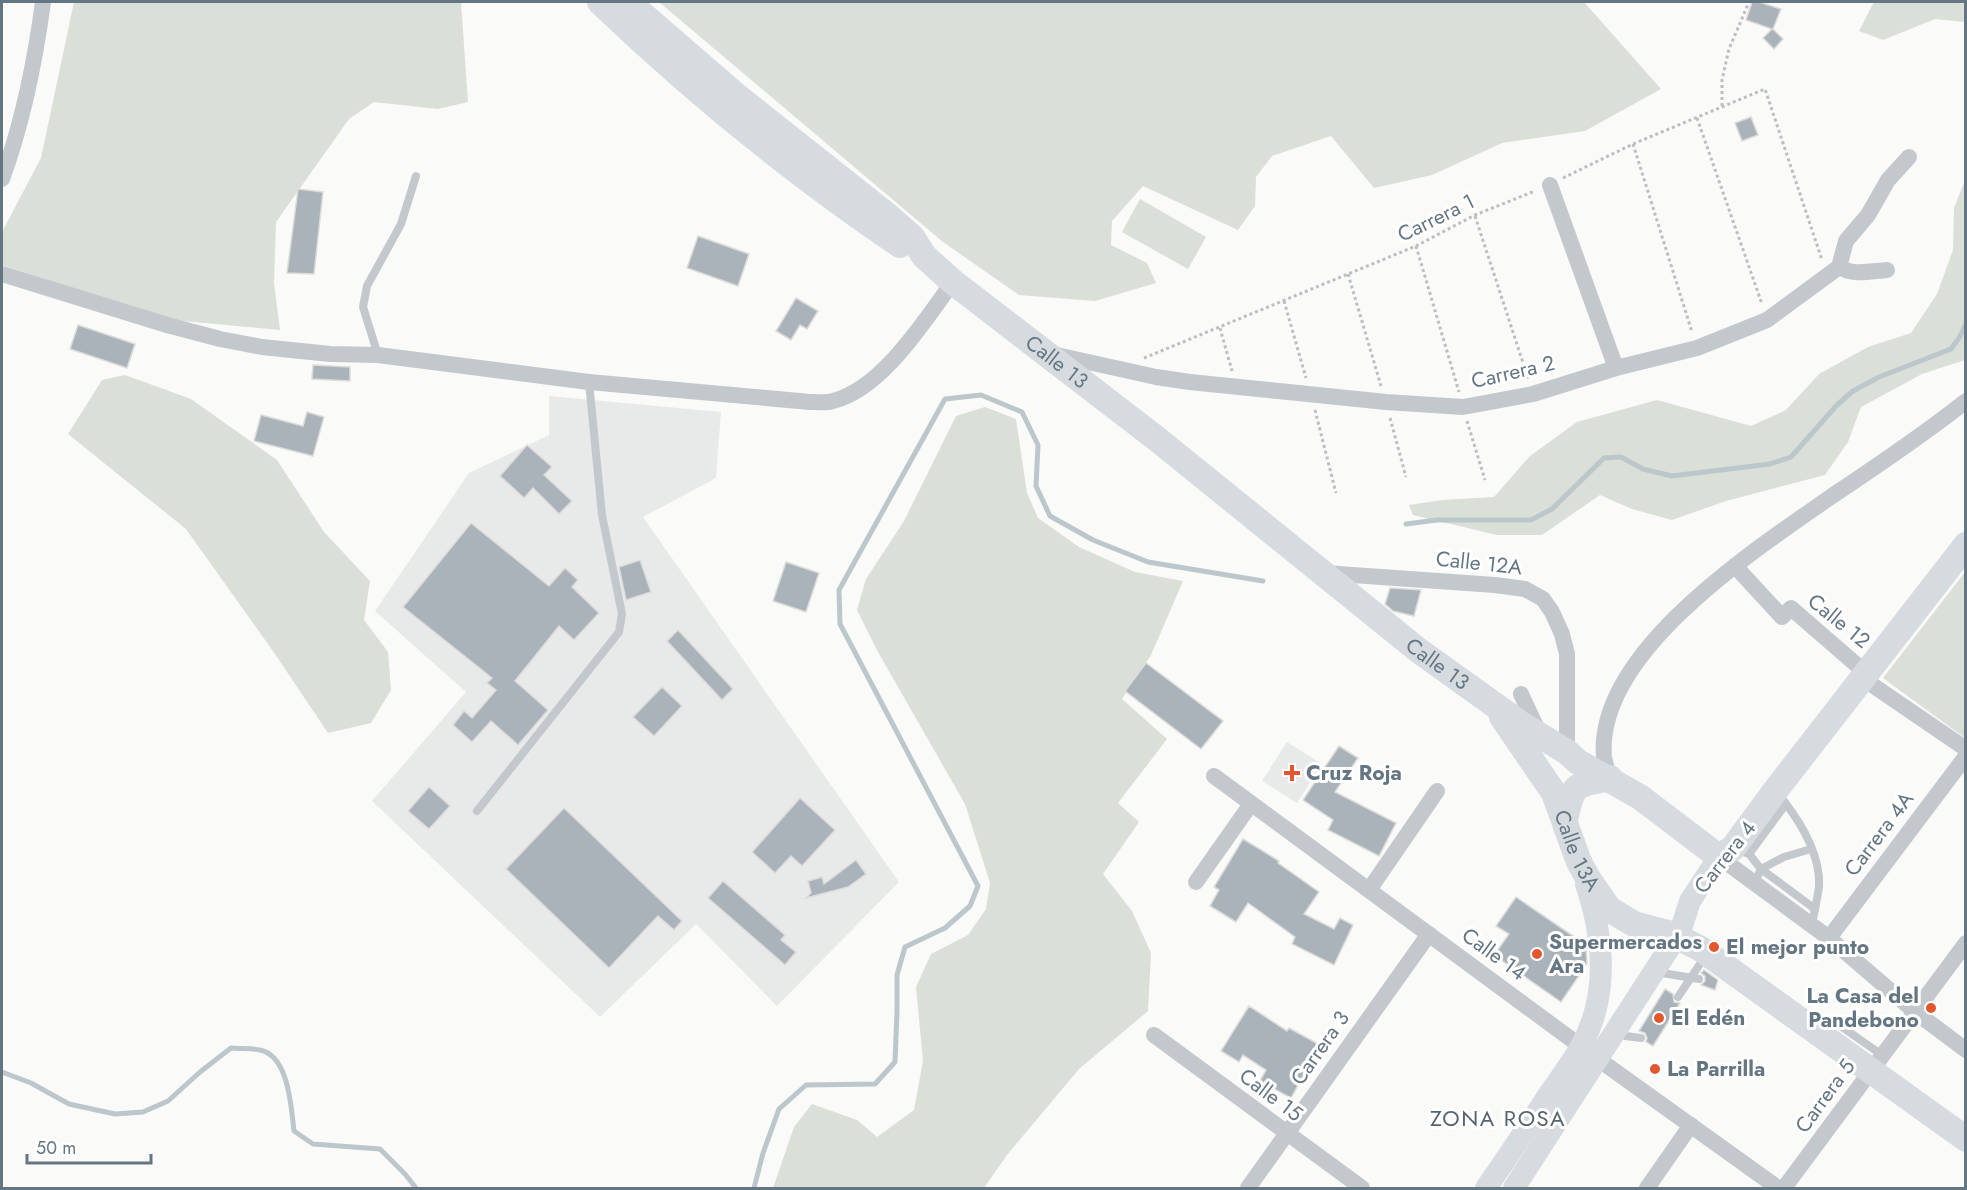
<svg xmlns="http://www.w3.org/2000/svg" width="1967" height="1190" font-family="Jost,sans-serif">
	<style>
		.built { fill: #e8e9e9 }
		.green { fill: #dadfd7 }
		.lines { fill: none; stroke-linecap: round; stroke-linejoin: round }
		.stream { stroke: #bbc7cb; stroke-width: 5 }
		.building { fill: #aab3b9; stroke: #dcdcda; stroke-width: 1.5 }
		.path { stroke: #bbbfc2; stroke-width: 3; stroke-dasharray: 3 3; stroke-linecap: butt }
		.lane { stroke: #c3c8cc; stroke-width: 8 }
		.street { stroke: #c3c8cc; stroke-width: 16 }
		.secondary { stroke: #d6dbdf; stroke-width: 22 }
		.primary { stroke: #d6dbdf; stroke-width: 26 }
		.poi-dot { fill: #e4572e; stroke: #fff; stroke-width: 2 }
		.labels { text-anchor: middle; stroke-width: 6; stroke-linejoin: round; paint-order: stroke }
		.street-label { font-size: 21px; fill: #657683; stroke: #fff }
		.poi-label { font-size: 21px; font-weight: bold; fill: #657683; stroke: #fff; text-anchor: start }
		.neighbourhood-label { font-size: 22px; letter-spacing: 1.5px; fill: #57646e; stroke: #fff }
	</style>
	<rect width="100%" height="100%" fill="#fafaf8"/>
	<!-- built -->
	<g class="built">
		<path d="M549,396L721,412L716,478L643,517L899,882L777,1006L696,924L600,1017L372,801L466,692L375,611L469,473L549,435Z"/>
		<path d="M1287,742L1322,764L1297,803L1262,781Z"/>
	</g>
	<!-- green -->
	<g class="green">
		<path d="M74,2H461L468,102L438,109L374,102L349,119L276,222L274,283L280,330L172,320L2,265V232L41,158Z"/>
		<path d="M659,2H1584L1661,89L1585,131L1502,143L1432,175L1374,188L1331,136L1272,156L1256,177L1255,206L1238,230L1143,186L1112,221L1111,245L1147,263L1156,283L1095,301L1019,295L943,242Z"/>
		<path d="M1874,2H1965V22L1935,19L1883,40L1859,31Z"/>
		<path d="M1965,180V360L1922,374L1861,407L1848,442L1825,475L1726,501L1672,520L1632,509L1600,495L1542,535H1497L1413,515L1409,505L1443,500L1494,497L1530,456L1577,422L1657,400L1751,426L1786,410L1819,374L1868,347L1911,333L1937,294L1953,250L1954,208Z"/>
		<path d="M1140,199L1206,237L1188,269L1122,232Z"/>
		<path d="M125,375L191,399L277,460L324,532L370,581L364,620L388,652L391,690L371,723L328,733L275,654L186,529L68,434L102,380Z"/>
		<path d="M985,407L1016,419L1027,493L1038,518L1079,547L1135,572L1183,581L1151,655L1122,699L1167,739L1118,803L1139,822L1103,874L1132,911L1151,953L1148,1011L1079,1069L1007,1155L984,1188H773L794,1127L812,1104L857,1120L877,1137L914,1110L923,1061L916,987L931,954L968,935L986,909L990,883L965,804L878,652L857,610L866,579L904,521L956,416Z"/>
		<path d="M1965,572V738L1883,678Z"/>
	</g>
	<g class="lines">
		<!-- stream -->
		<g class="stream">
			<path d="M1406,524L1437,520H1531L1552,509L1604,458L1621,457L1643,469L1672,476L1770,464L1791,457L1837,405L1853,391L1879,377L1951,349L1959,338L1966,324"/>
			<path d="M2,1072L31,1083L69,1104L115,1114L143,1112L168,1101L200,1072L231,1048C240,1049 251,1048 260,1050C289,1056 291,1107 294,1131L313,1144L380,1149L405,1174L416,1188"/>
			<path d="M754,1188L763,1153L779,1109L806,1085L875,1084L895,1062L897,1012V975L905,947L945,928L970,906L978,886L840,624L839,590L945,399L981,395L1022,412L1038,445L1036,486L1050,516L1093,540L1148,562L1263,581"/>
		</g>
	</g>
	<!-- building -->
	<g class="building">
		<path d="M1752,2H1759L1781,9L1773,29L1783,39L1774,49L1763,38L1772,29L1746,20Z"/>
		<path d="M1751,117L1758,135L1742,141L1735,123Z"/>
		<path d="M298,189L323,192L314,274L287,273Z"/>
		<path d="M698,236L749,254L738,286L687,268Z"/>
		<path d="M796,298L818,311L807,329L800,325L791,340L776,331Z"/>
		<path d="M78,325L135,344L127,368L70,349Z"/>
		<path d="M313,365L350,367V381L312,379Z"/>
		<path d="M307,412L324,417L313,456L254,441L261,415L303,426Z"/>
		<path d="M527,445L552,467L544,475L572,501L559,514L533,488L524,498L500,476Z"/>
		<path d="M471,523L549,586L565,568L578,580L572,587L599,613L574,640L559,626L515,681L548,710L518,745L491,721L472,742L453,725L464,711L472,718L496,690L487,683L492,678L403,607Z"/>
		<path d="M640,560L651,592L626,600L619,567Z"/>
		<path d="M786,562L819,573L806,612L773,601Z"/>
		<path d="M1390,588L1421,590L1414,616L1393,611L1385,604Z"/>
		<path d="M678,630L733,689L722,700L667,641Z"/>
		<path d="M1146,663L1223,721L1201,749L1125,691Z"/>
		<path d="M662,687L682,706L654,736L633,717Z"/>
		<path d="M1339,746L1358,758L1335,792L1396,823L1379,856L1328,830L1333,820L1303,800Z"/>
		<path d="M429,787L450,806L429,829L408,811Z"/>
		<path d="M800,798L835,830L802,866L791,856L775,873L752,852Z"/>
		<path d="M564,808L682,921L674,930L658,916L609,968L506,869Z"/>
		<path d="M1243,839L1279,861L1278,863L1319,892L1304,914L1334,929L1340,918L1353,925L1334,965L1292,944L1295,937L1248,903L1236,922L1210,906L1219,890L1214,887Z"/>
		<path d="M856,860L866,874L848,887L806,898L811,893L808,881L822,877L824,884Z"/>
		<path d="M723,881L785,935L781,940L796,952L785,965L708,898Z"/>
		<path d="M1516,897L1586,945L1587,964L1561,1002L1494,955L1509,934L1496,926Z"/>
		<path d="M1704,970L1718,980L1715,990L1701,985L1705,981V976L1701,973Z"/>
		<path d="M1665,989L1673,994L1674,1002L1680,1003L1653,1046L1646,1042L1647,1038L1645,1033L1639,1031Z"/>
		<path d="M1249,1006L1287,1031L1289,1028L1320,1045L1291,1098L1260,1081L1266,1070L1243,1055L1239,1062L1221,1051Z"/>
	</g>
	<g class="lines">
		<!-- path -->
		<g class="path">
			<path d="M1722,106V80L1729,49L1749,2"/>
			<path d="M1697,118L1762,304"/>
			<path d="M1633,144L1692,332"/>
			<path d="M1563,178L1633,144L1765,89L1822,260"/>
			<path d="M1475,216L1529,381"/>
			<path d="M1416,246L1459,392"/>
			<path d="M1348,274L1381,386"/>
			<path d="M1284,301L1306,378"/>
			<path d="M1220,328L1232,371"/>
			<path d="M1144,358L1416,246L1475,215L1535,191"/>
			<path d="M1315,410L1336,493"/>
			<path d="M1390,418L1406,477"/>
			<path d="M1467,421L1485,480"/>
		</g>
		<!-- lane -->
		<g class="lane">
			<path d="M378,355L363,307L367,286L401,224L416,176"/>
			<path d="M1786,804C1803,826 1821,858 1819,887C1817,900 1814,913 1812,925"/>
			<path d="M477,811L619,632L622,614L602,515L589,382"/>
			<path d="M1735,849L1749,854L1786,804L1784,801"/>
			<path d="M1749,854L1761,869L1815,909"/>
			<path d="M1755,882L1761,869L1784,857L1811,849"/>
			<path d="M1656,972L1699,979"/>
			<path d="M1678,997L1706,955"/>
			<path d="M1824,1032L1832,1020L1882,1055"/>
			<path d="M1617,1035L1641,1038"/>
		</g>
		<!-- street -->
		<g class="street">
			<path d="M2,179C23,122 35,62 43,2"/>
			<path d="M1550,185L1616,368"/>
			<path d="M1839,267C1854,276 1871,271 1887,270"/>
			<path d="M2,274L167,325L220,339L262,347L330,354L378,355L589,382L810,402C817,402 826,403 833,401C882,389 924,321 953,282"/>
			<path d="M1052,354L1156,377L1190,382L1386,402L1463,407L1533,394L1616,368L1697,348L1767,320L1839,267L1846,241L1868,215L1888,180L1909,157"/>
			<path d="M1735,566L1782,617L1791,608L1866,673"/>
			<path d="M1324,573L1495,585L1525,589L1543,599L1552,612L1562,634L1567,654V752"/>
			<path d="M1862,678L1966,749"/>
			<path d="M1521,694L1540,735"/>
			<path d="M1214,776L1598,1059L1778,1188"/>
			<path d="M1610,778C1608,771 1605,764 1604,757C1595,652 1758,548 1832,496C1877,466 1923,435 1966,401"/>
			<path d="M1719,857L1829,938L1914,1011L1966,1050"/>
			<path d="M1196,882L1251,804"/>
			<path d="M1369,890L1437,791"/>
			<path d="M1829,938L1966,756"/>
			<path d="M1154,1035L1362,1188"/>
			<path d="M1248,1188L1429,934"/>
			<path d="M1647,1188L1691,1125"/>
			<path d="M1784,1188L1966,943"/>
		</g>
		<!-- secondary -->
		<g class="secondary">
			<path d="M1486,1188C1507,1158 1527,1128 1547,1097C1558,1081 1570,1065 1580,1048C1610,996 1604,938 1586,884"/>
			<path d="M1514,1188L1677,936L1681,929L1690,901L1719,857"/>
		</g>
		<!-- primary -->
		<g class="primary">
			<path d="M600,2C691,89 795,174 900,245"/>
			<path id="s1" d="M628,2L738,97L888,216L912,237L924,256L953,282L1157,439L1418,650L1521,724L1567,752L1578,762L1640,797L1719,857L1733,848L1778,787L1966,545"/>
			<path id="s2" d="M1502,717L1554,793L1579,862L1589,880L1609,909L1634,924L1672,934L1701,949L1966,1139"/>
			<path d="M1565,820C1573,783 1574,785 1610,778"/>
		</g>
	</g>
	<!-- markers -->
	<g class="poi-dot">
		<path d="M1289 764h6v6h6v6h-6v6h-6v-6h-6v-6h6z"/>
		<circle cx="1714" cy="947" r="6"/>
		<circle cx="1537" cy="954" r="6"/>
		<circle cx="1931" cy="1008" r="6"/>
		<circle cx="1659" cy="1018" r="6"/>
		<circle cx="1655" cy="1069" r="6"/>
	</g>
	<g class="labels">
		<!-- street labels -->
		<g class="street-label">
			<text transform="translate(1436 218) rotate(-26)" y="7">Carrera 1</text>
			<text dy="7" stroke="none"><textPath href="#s1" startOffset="561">Calle 13</textPath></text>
			<text transform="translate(1513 372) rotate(-13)" y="7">Carrera 2</text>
			<text transform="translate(1479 563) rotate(6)" y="7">Calle 12A</text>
			<text transform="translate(1839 621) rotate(39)" y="7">Calle 12</text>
			<text dy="7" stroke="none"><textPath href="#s1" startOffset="1047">Calle 13</textPath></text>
			<text transform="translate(1879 834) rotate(-53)" y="7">Carrera 4A</text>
			<text dy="7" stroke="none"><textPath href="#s2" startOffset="154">Calle 13A</textPath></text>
			<text transform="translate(1725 857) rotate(-52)" y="7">Carrera 4</text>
			<text transform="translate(1494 954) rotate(36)" y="7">Calle 14</text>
			<text transform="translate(1320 1048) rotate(-55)" y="7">Carrera 3</text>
			<text transform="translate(1271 1095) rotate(37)" y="7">Calle 15</text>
			<text transform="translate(1825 1096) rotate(-54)" y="7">Carrera 5</text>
		</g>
		<!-- poi labels -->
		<g class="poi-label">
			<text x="1306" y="780">Cruz Roja</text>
			<text x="1549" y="949">Supermercados<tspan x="1549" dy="24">Ara</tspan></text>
			<text x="1726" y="954">El mejor punto</text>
			<text x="1919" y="1003" text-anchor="end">La Casa del<tspan x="1919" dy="24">Pandebono</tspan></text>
			<text x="1671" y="1025">El Edén</text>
			<text x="1667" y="1076">La Parrilla</text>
		</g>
		<!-- neighbourhood labels -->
		<g class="neighbourhood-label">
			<text x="1498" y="1126">ZONA ROSA</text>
		</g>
	</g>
	<!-- border -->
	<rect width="1967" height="1190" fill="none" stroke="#657683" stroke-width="6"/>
	<!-- scale -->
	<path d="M27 1154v9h124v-9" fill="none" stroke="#657683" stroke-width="3"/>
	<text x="36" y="1154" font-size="18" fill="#657683" stroke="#ffffff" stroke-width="4.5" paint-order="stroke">50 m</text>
</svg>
